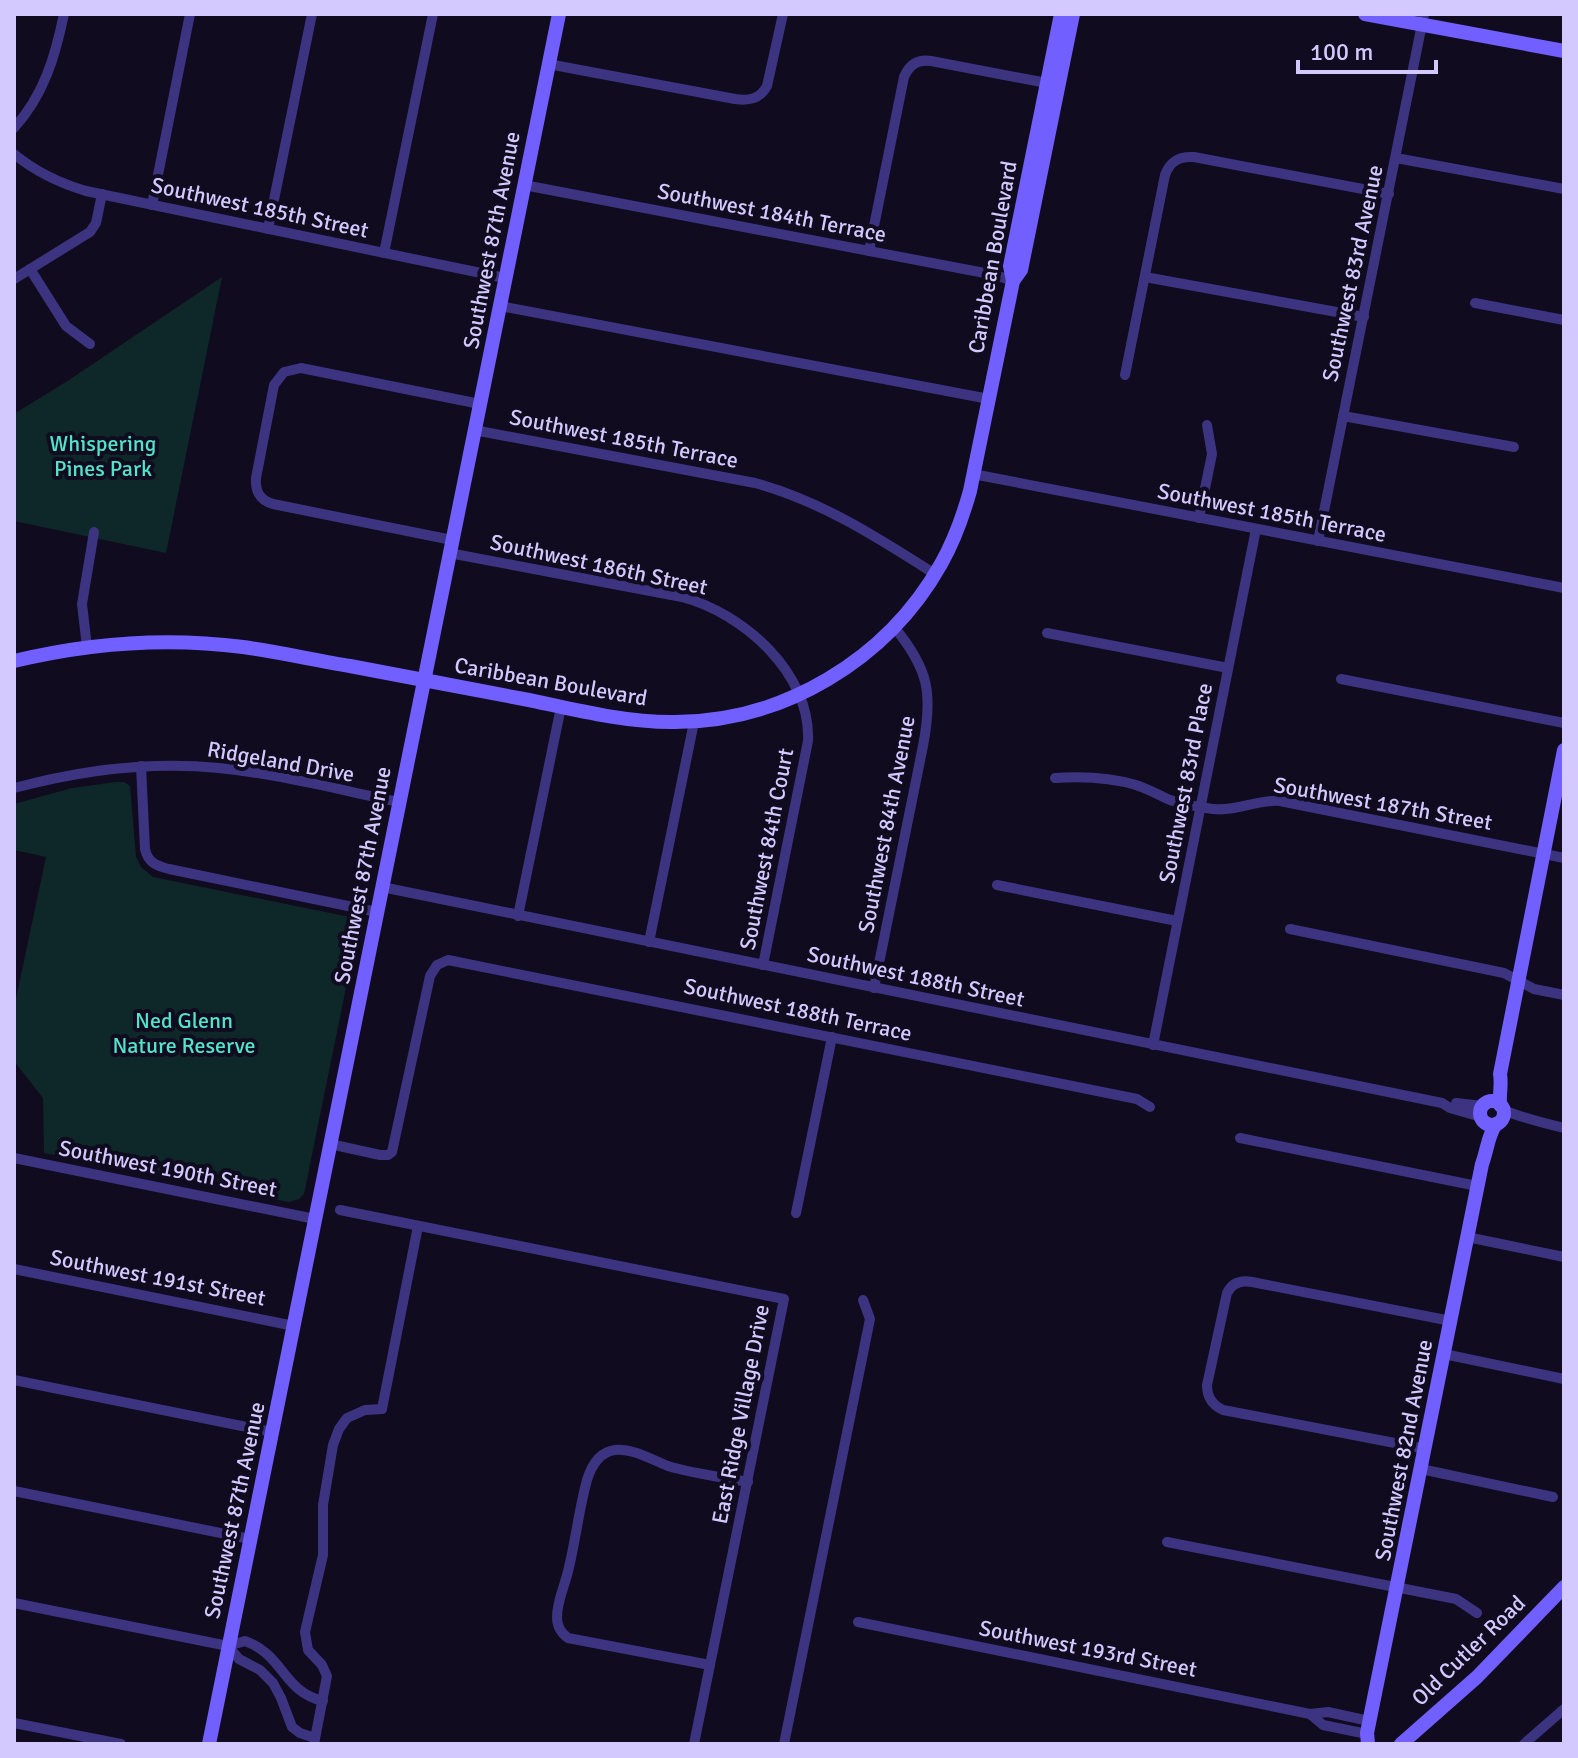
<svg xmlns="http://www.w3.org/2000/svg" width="1578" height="1758" font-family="Signika,sans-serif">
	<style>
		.green { fill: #0e2829 }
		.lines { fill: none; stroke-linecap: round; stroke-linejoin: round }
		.street { stroke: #3d3481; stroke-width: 10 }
		.secondary { stroke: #7160ff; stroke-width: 14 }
		.labels { text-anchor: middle; stroke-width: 8; stroke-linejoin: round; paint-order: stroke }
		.street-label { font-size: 22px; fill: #d4c9ff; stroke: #100b1f }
		.park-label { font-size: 22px; fill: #50e4cb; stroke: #100b1f }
	</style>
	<rect width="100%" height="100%" fill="#100b1f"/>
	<!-- green -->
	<g class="green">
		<path d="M222,277L166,553L14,521V414L69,380Z"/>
		<path d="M116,782H124L130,786L136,857L141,867L153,877L360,919L304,1194L299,1199L289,1202L44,1153L43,1098L14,1061V1008L46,857L14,850V804L72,788Z"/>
	</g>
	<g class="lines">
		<!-- street -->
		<g class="street">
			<path d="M548,64L735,99C749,101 760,99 767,86L783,14"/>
			<path d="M14,128C44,95 55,57 64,14"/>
			<path d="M14,154C36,172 59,183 86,191L505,278"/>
			<path d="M1396,158L1564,189"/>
			<path d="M524,185L995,275L1013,281"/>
			<path d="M152,205L190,14"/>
			<path d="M268,229L312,14"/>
			<path d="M869,251L904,77C909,65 918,59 931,61L1052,84"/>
			<path d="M384,253L433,14"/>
			<path d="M30,269L66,326L90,344"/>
			<path d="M1145,277L1364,317"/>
			<path d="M14,279L90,232L96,223L102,194"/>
			<path d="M1475,303L1564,320"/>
			<path d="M500,306L989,399"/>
			<path d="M1125,375L1165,175C1170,161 1179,156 1194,157L1389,194"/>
			<path d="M1343,416L1514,447"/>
			<path d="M474,430L755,483C821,501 877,537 935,574"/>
			<path d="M973,474L1564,588"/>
			<path d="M1199,518L1212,454L1207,425"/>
			<path d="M452,540L273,504C260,500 255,492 256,478L274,385L284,372L301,368L480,404"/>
			<path d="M1318,541L1424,14"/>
			<path d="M449,553L682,597C743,613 811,673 808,741L763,965"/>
			<path d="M1047,633L1228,668"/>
			<path d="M87,647L82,604L94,532"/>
			<path d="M1341,679L1564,723"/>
			<path d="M141,766L145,849C148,863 157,866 169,869L377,912"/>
			<path d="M1055,778C1083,776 1109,777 1136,785C1148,789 1159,795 1170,800C1184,805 1199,807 1213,809C1236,812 1257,799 1280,801L1564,858"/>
			<path d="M14,788C81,770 150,761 219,768C279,774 340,790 399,802"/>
			<path d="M997,885L1177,921"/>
			<path d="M382,887L1442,1103L1450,1108L1481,1117"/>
			<path d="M518,916L561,707"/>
			<path d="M1290,929L1504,973L1534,989L1564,995"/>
			<path d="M649,942L694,722"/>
			<path d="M874,988L923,746C933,694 929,669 894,627"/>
			<path d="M1153,1045L1256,529"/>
			<path d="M1456,1103L1483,1106"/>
			<path d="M1503,1110C1523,1118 1543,1123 1564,1128"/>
			<path d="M1240,1138L1477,1186"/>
			<path d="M330,1144L380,1155H388L392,1152L430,976L437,965L448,960L1137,1099L1150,1107"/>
			<path d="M14,1158L315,1219"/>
			<path d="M340,1210L784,1299L694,1744"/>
			<path d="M796,1213L832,1037"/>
			<path d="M1467,1237L1564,1257"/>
			<path d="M14,1269L294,1326"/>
			<path d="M1444,1354L1564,1379"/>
			<path d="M14,1380L272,1432"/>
			<path d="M1426,1449L1223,1410C1212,1405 1207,1397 1207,1385L1227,1293C1232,1283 1241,1280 1252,1282L1451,1321"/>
			<path d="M1421,1469L1553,1497"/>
			<path d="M14,1491L250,1539"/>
			<path d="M1167,1542L1456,1599L1477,1613"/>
			<path d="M14,1603L228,1646L245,1641C284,1655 283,1692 323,1701"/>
			<path d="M858,1622L1310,1714L1328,1712L1369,1721"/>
			<path d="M228,1646L239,1659L260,1670L273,1683L281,1698L292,1727L300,1733L315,1738"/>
			<path d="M710,1665L568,1638C561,1633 557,1626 557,1617C557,1600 566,1583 569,1567C576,1538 579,1509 587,1480C591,1467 599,1452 615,1450C633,1448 652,1460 668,1466C694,1474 722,1477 748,1482"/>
			<path d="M1310,1714L1323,1725L1367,1734"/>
			<path d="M14,1723L121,1744"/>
			<path d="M314,1744L327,1676L322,1665L308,1650L305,1632L323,1555V1505L333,1445L339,1429L347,1418L365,1410L382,1409L418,1226"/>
			<path d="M784,1744L870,1319L863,1300"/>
			<path d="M1524,1744L1564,1709"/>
		</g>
		<!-- secondary -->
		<g class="secondary">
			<path d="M1365,14L1564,51"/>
			<path d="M1013,281L1021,270L1073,14"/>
			<path d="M14,661C89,643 166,637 243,647C279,652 314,660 350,666C410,677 469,689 529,700C576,710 624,722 672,722C782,723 887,660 941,564C954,541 963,516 970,491L1013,281L1010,266L1061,14"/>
			<circle cx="1492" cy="1113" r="12"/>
			<path d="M1500,1105C1499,1095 1502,1084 1500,1074L1564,750"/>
			<path d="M209,1744L559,14"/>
			<path d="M1368,1744L1367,1733L1482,1164C1487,1151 1488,1135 1496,1124"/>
			<path d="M1401,1744L1477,1677L1564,1587"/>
		</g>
	</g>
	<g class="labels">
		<!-- street labels -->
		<g class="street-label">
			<text transform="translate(260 207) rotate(12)" y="8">Southwest 185th Street</text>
			<text transform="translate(772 212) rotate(11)" y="8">Southwest 184th Terrace</text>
			<text transform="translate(491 240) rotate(-79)" y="8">Southwest 87th Avenue</text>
			<text transform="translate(992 257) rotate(-80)" y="8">Caribbean Boulevard</text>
			<text transform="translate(1352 273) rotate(-78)" y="8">Southwest 83rd Avenue</text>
			<text transform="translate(624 438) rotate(11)" y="8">Southwest 185th Terrace</text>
			<text transform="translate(1272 512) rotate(11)" y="8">Southwest 185th Terrace</text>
			<text transform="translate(599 564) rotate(12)" y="8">Southwest 186th Street</text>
			<text transform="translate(551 681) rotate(10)" y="8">Caribbean Boulevard</text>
			<text transform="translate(281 761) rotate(10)" y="8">Ridgeland Drive</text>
			<text transform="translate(1185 783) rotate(-79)" y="8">Southwest 83rd Place</text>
			<text transform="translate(1383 803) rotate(10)" y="8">Southwest 187th Street</text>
			<text transform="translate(886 824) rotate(-79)" y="8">Southwest 84th Avenue</text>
			<text transform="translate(766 849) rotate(-79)" y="8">Southwest 84th Court</text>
			<text transform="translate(362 875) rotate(-79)" y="8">Southwest 87th Avenue</text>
			<text transform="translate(916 976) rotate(12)" y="8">Southwest 188th Street</text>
			<text transform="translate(798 1009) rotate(12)" y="8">Southwest 188th Terrace</text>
			<text transform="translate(168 1168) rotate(11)" y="8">Southwest 190th Street</text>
			<text transform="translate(158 1277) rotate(11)" y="8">Southwest 191st Street</text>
			<text transform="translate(740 1414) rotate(-79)" y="8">East Ridge Village Drive</text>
			<text transform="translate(1403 1450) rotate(-79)" y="8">Southwest 82nd Avenue</text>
			<text transform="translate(234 1510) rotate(-78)" y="8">Southwest 87th Avenue</text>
			<text transform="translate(1088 1648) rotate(11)" y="8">Southwest 193rd Street</text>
			<text transform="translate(1468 1650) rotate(-44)" y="8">Old Cutler Road</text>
		</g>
		<!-- park labels -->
		<g class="park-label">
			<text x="103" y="451">Whispering<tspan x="103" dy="25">Pines Park</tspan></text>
			<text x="184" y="1028">Ned Glenn<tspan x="184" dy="25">Nature Reserve</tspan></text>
		</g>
	</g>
	<!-- border -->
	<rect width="1578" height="1758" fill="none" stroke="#d4c9ff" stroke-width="32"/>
	<!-- scale -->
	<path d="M1298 60v12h138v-12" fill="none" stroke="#d4c9ff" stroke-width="4"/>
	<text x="1310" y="60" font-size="24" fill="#d4c9ff" stroke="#100b1f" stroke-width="6" paint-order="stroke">100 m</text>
</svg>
